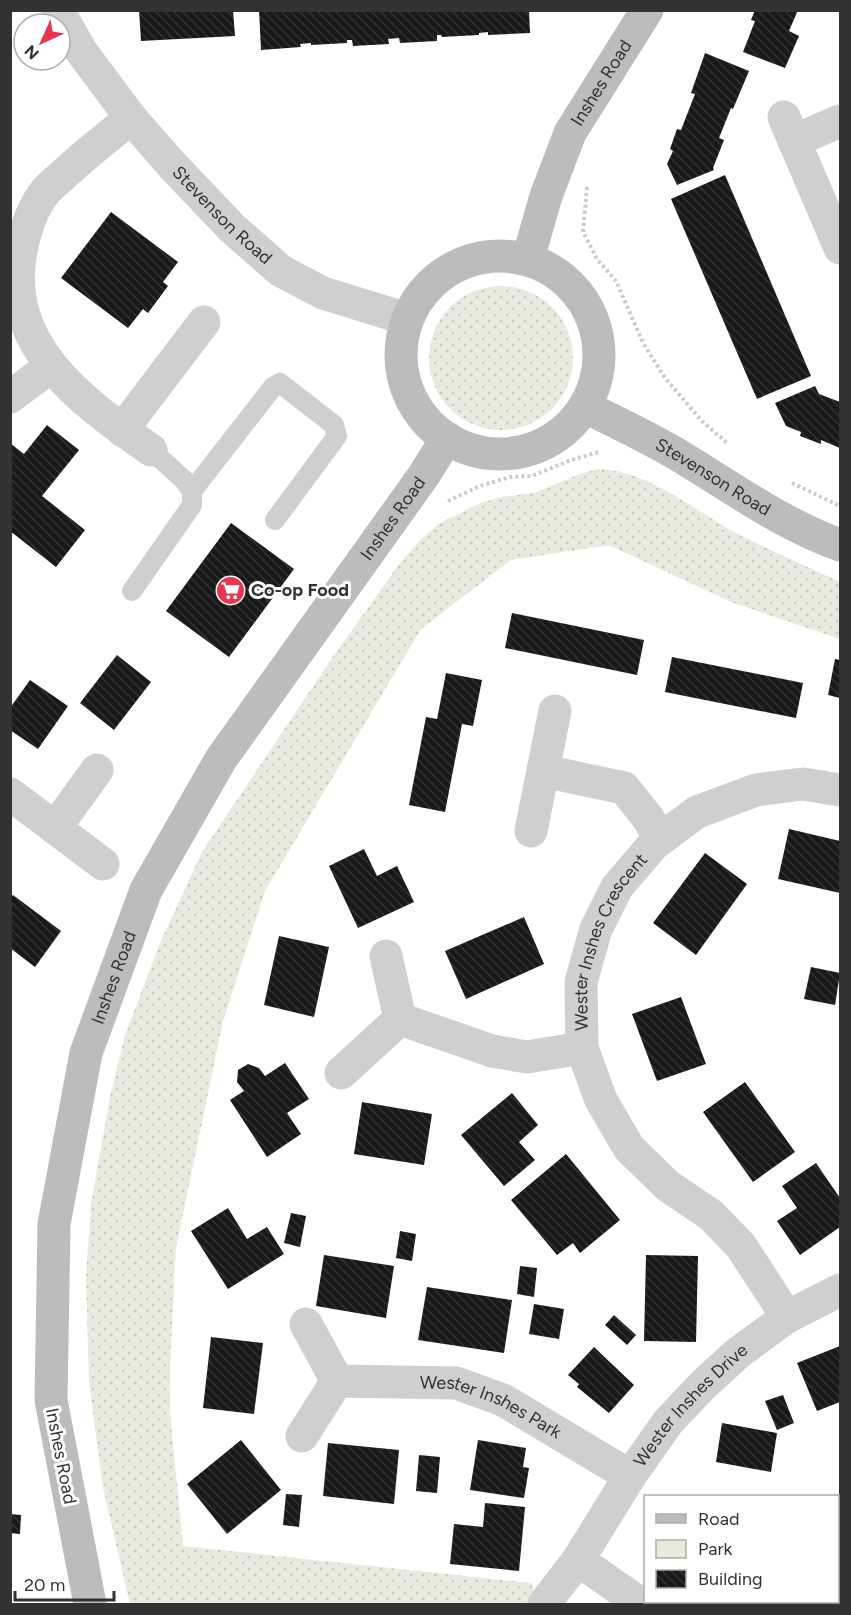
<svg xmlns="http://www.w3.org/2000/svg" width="851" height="1615" font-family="Figtree,sans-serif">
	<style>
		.green { fill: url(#green-dots) }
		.building { fill: url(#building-back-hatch) }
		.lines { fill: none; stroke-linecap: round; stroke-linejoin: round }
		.path { stroke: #ccc; stroke-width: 4; stroke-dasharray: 3 3; stroke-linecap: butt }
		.lane { stroke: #cfcfcf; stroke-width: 20 }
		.street { stroke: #cfcfcf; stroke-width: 33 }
		.secondary { stroke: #bcbcbc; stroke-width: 33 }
		.labels { text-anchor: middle; stroke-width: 6; stroke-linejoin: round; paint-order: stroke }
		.street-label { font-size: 18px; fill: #323232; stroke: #fff }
		.poi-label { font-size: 18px; font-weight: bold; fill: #323232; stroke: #fff; text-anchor: start }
	</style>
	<defs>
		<pattern id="green-dots" width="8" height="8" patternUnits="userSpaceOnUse" patternTransform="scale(1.5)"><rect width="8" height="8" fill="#e6ebde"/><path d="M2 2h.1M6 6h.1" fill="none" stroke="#c6cabf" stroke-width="1.8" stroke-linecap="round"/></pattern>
		<pattern id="building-back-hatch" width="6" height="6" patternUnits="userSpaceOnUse" patternTransform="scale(1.5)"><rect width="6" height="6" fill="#191919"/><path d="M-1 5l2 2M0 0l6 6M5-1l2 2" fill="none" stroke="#323232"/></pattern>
	</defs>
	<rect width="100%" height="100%" fill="#fff"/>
	<!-- green -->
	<g class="green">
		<circle cx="501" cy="358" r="72"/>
		<path d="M598,469C654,471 699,516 748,539C778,554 810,568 840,582V639L731,602L609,545L511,560L421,629L265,891L223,1021L176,1248L170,1366V1413L183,1546L532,1583L536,1604H130L103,1488L89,1382L86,1277L91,1204L110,1097L125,1035L160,943L202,852L332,658L400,563L421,539L440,523L483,502L502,497L534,493L580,474Z"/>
	</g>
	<!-- building -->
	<g class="building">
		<path d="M139,10H233L235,36L141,41Z"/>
		<path d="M259,10H529L530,33L488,35V32L479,33V35L442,37L441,35H437V41L400,43L399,38L388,39L389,44L353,46L352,40H347V43L311,45V43L300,44L301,47L261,50Z"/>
		<path d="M755,10H798L789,31L799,36L785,68L743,52L755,21L751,20Z"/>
		<path d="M705,53L749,71L733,109L731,108L719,138L724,140L713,168L714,170L677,185L667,164L673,151L670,149L677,129L681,130L695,94L691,93Z"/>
		<path d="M725,175L811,376L757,399L671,199Z"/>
		<path d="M111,212L178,262L163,282L168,286L148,313L143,309L128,328L61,278Z"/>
		<path d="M815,386L819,394L840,402V448L821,440V444L800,436L801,432L786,426L775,403Z"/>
		<path d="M47,425L79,450L42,496L85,530L56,567L10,531V443L24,454Z"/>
		<path d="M231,523L294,569L229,657L166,611Z"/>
		<path d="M512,613L644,640L637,675L505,648Z"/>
		<path d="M117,655L151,682L114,730L80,703Z"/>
		<path d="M672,657L803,683L796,718L665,692Z"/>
		<path d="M835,659L840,660V698L828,695Z"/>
		<path d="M446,673L482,680L473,726L462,724L445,812L409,805L426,717L437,719Z"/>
		<path d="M30,680L68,706L38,749L10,730V708Z"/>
		<path d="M789,829L840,841V893L778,879Z"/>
		<path d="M364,849L377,876L397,866L414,902L358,928L329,866Z"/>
		<path d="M705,853L747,884L696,955L653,923Z"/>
		<path d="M13,895L61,931L35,967L10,948V898Z"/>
		<path d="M524,917L544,964L466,999L445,951Z"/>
		<path d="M279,936L329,947L314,1017L264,1005Z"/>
		<path d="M811,967L840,973L835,1005L804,999Z"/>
		<path d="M681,997L706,1064L657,1081L632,1014Z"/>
		<path d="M285,1063L309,1099L287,1113L301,1134L267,1157L230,1100L244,1091L237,1082L238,1070L248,1064L259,1068L265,1076Z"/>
		<path d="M745,1082L795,1152L753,1182L703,1112Z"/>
		<path d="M512,1093L538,1125L519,1142L535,1160L504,1186L461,1135Z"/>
		<path d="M362,1102L432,1114L424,1165L354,1154Z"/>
		<path d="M566,1154L620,1220L580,1253L573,1243L557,1255L511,1200Z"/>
		<path d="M816,1163L840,1198V1227L800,1255L777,1221L797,1208L782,1186Z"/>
		<path d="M228,1208L247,1239L267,1227L284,1254L228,1289L191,1231Z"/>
		<path d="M291,1213L306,1216L300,1247L284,1243Z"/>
		<path d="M400,1231L416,1234L412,1261L396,1258Z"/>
		<path d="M324,1255L394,1266L386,1318L316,1306Z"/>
		<path d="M646,1255L698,1256L696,1342L644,1341Z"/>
		<path d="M520,1266L537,1268L534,1297L517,1294Z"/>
		<path d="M427,1287L512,1300L504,1353L418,1340Z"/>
		<path d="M534,1304L564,1309L559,1339L529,1334Z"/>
		<path d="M614,1315L636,1335L627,1345L605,1325Z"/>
		<path d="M211,1337L263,1343L254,1414L203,1408Z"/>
		<path d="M840,1346V1402L817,1411L797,1363Z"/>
		<path d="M594,1347L634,1385L609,1413L577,1387L579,1384L568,1375Z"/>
		<path d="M783,1395L794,1423L777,1430L765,1401Z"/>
		<path d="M722,1423L777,1433L771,1472L716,1462Z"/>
		<path d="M241,1440L281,1490L227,1534L187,1484Z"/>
		<path d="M478,1440L526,1448L523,1467L529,1468L524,1498L470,1490Z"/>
		<path d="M328,1443L399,1450L394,1504L323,1496Z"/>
		<path d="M419,1455L440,1457L437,1493L416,1491Z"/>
		<path d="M286,1494L302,1495L299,1527L283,1525Z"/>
		<path d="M485,1503L525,1507L519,1571L450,1564L454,1524L483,1527Z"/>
		<path d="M10,1514L21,1515L20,1534L10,1533Z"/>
		<path d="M838,1542L840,1543L839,1600H838Z"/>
	</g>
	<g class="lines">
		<!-- path -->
		<g class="path">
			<path d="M587,187L583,232L597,259L616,281L643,343L665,378L702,421L727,443"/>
			<path d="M792,483L840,506"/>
			<path d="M448,501L480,486L510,477L532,476L571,460L599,452"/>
		</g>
		<!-- lane -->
		<g class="lane">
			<path d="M192,491L273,387L280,383L334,425L337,436L275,520"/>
			<path d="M132,591L192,505V491L184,480L151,450"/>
		</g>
		<!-- street -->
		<g class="street">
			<path id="s1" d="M58,10L81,51L131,118L172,165L232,228L281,271L323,293L407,319"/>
			<path d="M784,117L840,248"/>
			<path d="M131,118C108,137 84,155 62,176C56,181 50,186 45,192C33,207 26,228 22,246C0,344 81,401 151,450"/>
			<path d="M794,141L840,121"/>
			<path d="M10,397L50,367"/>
			<path d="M122,430L204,322"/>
			<path d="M544,771L624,788L648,818L660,839"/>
			<path d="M10,794L103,864"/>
			<path d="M55,828L97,770"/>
			<path d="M531,831L555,711"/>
			<path d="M400,1019L492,1051L527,1057L582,1048"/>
			<path d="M341,1073L400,1019L386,956"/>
			<path id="s2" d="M787,1317L741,1246L711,1215L668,1186L629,1148L601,1100L582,1048L581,982L596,929L617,887L654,844L697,812L756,790L803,784L840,790"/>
			<path id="s3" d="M337,1381L456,1383L503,1400L630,1476"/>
			<path d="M302,1436L337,1381L306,1324"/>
			<path d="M578,1560L641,1604"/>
			<path id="s4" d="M544,1604L578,1560L630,1476L668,1422L703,1385L738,1353L787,1317L840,1290"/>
		</g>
		<!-- secondary -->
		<g class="secondary">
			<circle cx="500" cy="355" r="99"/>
			<path id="s5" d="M528,259L546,196L570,133L647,10"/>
			<path id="s6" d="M585,407C618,423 652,439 683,458C734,489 784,525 840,545"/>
			<path id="s7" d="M90,1604L51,1400L54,1224L86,1053L146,890L221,759L424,475L447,438"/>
		</g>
	</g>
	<!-- icons -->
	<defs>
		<symbol id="supermarket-disc" viewBox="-11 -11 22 22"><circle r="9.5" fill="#e73650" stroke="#fff"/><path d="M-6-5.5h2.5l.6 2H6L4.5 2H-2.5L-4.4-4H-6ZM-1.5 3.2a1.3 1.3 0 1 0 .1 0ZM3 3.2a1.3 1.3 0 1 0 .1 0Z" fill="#fff"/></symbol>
	</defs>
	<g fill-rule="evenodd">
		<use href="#supermarket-disc" x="214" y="574" width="33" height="33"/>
	</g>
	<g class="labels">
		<!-- street labels -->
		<g class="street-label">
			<text dy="6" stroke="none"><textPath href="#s5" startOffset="192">Inshes Road</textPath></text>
			<text dy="6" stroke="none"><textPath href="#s1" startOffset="264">Stevenson Road</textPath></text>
			<text dy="6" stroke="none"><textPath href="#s6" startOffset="146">Stevenson Road</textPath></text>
			<text dy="6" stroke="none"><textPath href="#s7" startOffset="1178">Inshes Road</textPath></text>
			<text dy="6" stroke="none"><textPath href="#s2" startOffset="458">Wester Inshes Crescent</textPath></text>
			<text dy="6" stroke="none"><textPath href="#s7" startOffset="638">Inshes Road</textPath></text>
			<text dy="6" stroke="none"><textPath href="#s4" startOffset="248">Wester Inshes Drive</textPath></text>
			<text dy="6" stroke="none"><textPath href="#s3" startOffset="159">Wester Inshes Park</textPath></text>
			<text transform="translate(61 1456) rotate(79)" y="6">Inshes Road</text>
		</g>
		<!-- poi labels -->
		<g class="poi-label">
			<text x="251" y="596">Co-op Food</text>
		</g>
	</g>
	<!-- border -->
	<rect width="851" height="1615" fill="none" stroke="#323232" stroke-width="24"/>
	<!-- legend -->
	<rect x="644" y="1495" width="195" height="108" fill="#ffffff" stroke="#adadad" stroke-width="1.5"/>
	<rect x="656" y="1514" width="30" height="9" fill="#bcbcbc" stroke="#adadad" stroke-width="1.5"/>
	<text x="698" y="1525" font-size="18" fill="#323232">Road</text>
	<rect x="656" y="1540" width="30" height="18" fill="#e6ebde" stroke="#adadad" stroke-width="1.5"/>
	<text x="698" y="1555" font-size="18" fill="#323232">Park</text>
	<rect x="656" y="1570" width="30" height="18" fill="url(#building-back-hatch)" stroke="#adadad" stroke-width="1.5"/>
	<text x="698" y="1585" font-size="18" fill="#323232">Building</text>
	<!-- north arrow -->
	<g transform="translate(42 42) rotate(225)"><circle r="28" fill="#ffffff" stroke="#adadad" stroke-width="1.5"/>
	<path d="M0-4.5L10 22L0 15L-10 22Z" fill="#e73650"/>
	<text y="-9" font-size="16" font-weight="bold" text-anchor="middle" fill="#323232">N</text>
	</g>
	<!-- scale -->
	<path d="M15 1591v9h99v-9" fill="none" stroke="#323232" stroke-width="3"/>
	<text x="24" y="1591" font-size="18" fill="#323232" stroke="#ffffff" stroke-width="4.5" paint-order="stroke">20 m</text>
</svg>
